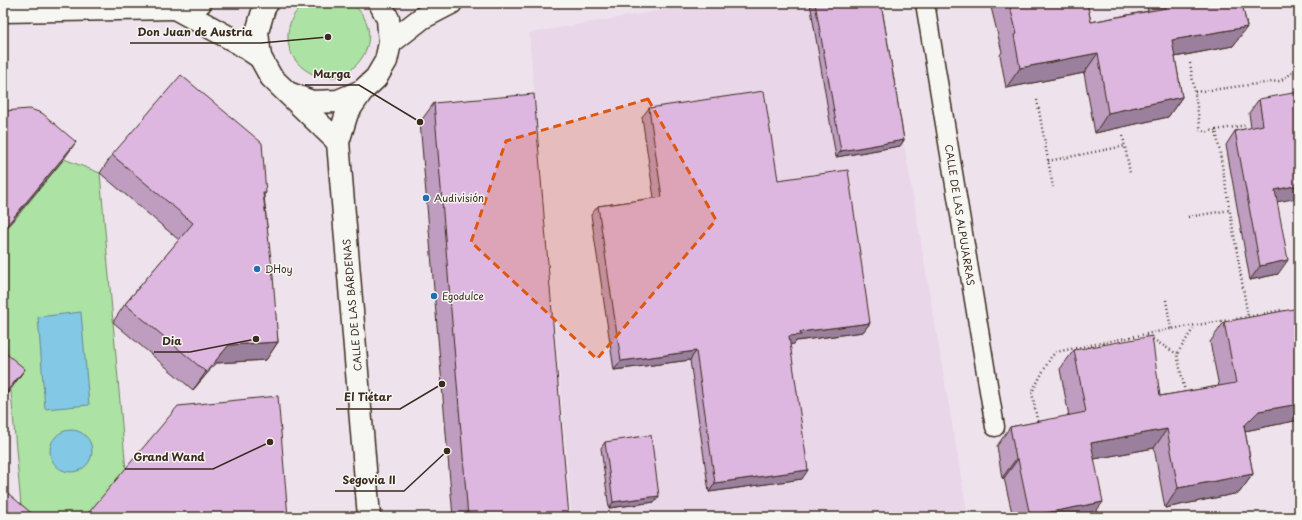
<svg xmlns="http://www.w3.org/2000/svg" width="1302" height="520" font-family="'Playpen Sans',sans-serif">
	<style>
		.built { fill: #e9d6e9 }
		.green { fill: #ace2a4; stroke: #748661 }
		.water { fill: #83c8e4; stroke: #668995 }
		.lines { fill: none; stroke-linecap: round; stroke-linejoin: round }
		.lane-casing { stroke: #3b2a1e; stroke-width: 21 }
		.street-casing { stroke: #3b2a1e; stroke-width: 25 }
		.path { stroke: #3b2a1e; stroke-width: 2.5; stroke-dasharray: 1 3; stroke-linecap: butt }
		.lane { stroke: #f6f6f2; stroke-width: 18 }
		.street { stroke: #f6f6f2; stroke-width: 22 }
		.wall { fill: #be9dc1; stroke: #3b2a1e }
		.shaded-wall { fill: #9b809d; stroke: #3b2a1e }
		.building { fill: #ddb7e0; stroke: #3b2a1e }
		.marked { fill: #df570d; fill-opacity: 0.2; stroke: #df570d; stroke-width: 3; stroke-dasharray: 8 5; stroke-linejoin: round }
		.poi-dot { fill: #1f6fb2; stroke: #f6f6f2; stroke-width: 1.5 }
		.labels { text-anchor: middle; stroke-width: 3; stroke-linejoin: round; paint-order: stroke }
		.poi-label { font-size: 10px; fill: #3b2a1e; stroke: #f6f6f2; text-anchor: start }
		.street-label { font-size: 10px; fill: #3b2a1e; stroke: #f6f6f2 }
		.leader { fill: none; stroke: #3b2a1e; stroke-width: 1.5 }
		.callout-dot { fill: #3b2a1e; stroke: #f6f6f2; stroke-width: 1.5 }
		.callout-label { font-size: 11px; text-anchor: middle; font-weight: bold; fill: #3b2a1e; stroke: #f6f6f2; stroke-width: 3; stroke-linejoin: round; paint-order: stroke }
	</style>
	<rect width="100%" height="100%" fill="#eee3ed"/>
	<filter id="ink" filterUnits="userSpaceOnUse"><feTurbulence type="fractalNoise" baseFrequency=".025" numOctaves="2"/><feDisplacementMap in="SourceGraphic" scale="8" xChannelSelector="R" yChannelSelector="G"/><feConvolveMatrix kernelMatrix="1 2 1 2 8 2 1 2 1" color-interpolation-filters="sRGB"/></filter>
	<g filter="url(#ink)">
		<!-- built -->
		<path class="built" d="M705,3H880L968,517H572L529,33Z"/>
		<!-- green -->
		<g class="green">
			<path d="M306,3H351C396,36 346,102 303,68C294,61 288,50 288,39C287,25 294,10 306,3Z"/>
			<path d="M64,159L100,173L126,471L87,517H22L3,301V234Z"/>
		</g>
		<!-- water -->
		<g class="water">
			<path d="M81,312L89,405L45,409L38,317Z"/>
			<circle cx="71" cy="451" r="21"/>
		</g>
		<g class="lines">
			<defs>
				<path id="lane" d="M925,3L995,427"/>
				<g id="street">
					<path d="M267,3L264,8L257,32L260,57L271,77L338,142"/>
					<path d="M175,8L239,43L260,57"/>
					<path d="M3,11L175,8L200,3"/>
					<path d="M390,43L422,18L451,3"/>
					<path d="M362,91L347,113L338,142L369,517"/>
					<path d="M288,93L312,102L338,101L362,91L376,78L386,61L390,43L388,19L380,3"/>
				</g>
			</defs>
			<!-- lane casing -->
			<use href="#lane" class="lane-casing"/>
			<!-- street casing -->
			<use href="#street" class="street-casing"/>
			<!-- path -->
			<g class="path">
				<path d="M1190,63L1201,132L1216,130L1248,317"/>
				<path d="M1195,92L1280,81L1289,75L1293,70"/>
				<path d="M1037,100L1053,187"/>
				<path d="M1216,130L1247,125"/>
				<path d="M1123,136L1130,173"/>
				<path d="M1048,161L1125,146"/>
				<path d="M1188,217L1230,210"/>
				<path d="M1166,300L1171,329"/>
				<path d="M1146,335L1177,354"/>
				<path d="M1185,392L1177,354L1195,326"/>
				<path d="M1038,425L1032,392L1051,357L1056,352L1171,329L1248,317L1281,310L1285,312"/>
			</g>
			<!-- lane -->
			<use href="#lane" class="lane"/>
			<!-- street -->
			<use href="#street" class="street"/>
		</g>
		<!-- wall -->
		<g class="wall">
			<path d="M810,3H881L904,140L900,146L836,157Z"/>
			<path d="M990,3H1087L1091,22L1148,11L1146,3H1242L1247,27L1233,46L1175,57L1182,97L1168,117L1095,133L1084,73L1006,88L1000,55L1002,52Z"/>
			<path d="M1259,99L1277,202L1278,274L1250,280L1226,145L1235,131L1251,128L1249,113Z"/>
			<path d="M434,103L569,517H453L420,122Z"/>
			<path d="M649,108L778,180L870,323L863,332L796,341L794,344H790L802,479L709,492L690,360L614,370L591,215L598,206L654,198L642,117Z"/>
			<path d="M112,155L266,193L264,195L278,342L266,360L216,363L193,390L113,322L125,304L179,240L100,173Z"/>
			<path d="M1224,322L1299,420L1245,431L1253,474L1239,493L1165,508L1154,448L1094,459L1092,517H1013L1004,478H1002L997,446L1010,427L1069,416L1060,369L1074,350L1160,396L1219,386L1210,342Z"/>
			<path d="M605,442L659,496L655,502L609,508L601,448Z"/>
		</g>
		<!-- shaded-wall -->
		<g class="shaded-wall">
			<path d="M1247,27L1233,46L1158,60L1172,40Z"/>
			<path d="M1098,53L1084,73L1006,88L1020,68Z"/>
			<path d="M1182,97L1168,117L1095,133L1108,113Z"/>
			<path d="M904,140L900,146L836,157L841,151Z"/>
			<path d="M76,142L64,159L3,232V230Z"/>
			<path d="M1299,185V198L1265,204L1275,190Z"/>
			<path d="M1288,260L1278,274L1250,280L1260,266Z"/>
			<path d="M870,323L863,332L796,341L794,344L782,345L789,336L800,332Z"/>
			<path d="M278,342L266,360L216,363L193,390L206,372L229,345Z"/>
			<path d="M696,351L690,360L614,370L621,361Z"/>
			<path d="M25,369L11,389L3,399V396Z"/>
			<path d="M1299,404V420L1245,431L1244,426L1259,411Z"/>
			<path d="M1167,429L1154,448L1078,462L1091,443Z"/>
			<path d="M1016,459H1018L1004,478H1002Z"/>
			<path d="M808,470L802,479L709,492L715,483Z"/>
			<path d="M1253,474L1239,493L1165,508L1178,488Z"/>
			<path d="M659,496L655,502L609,508L613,502Z"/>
			<path d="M1103,502L1092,517H1030V516Z"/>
		</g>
		<!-- building -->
		<g class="building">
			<path d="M815,3H881L904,140L841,151Z"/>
			<path d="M1009,3H1087L1091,22L1166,8L1165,3H1242L1247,27L1172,40L1182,97L1108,113L1098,53L1020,68L1014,35L1017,34Z"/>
			<path d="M181,75L262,143L266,193H263L273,276L278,342L229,345L206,372L125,304L193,223L112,155Z"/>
			<path d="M764,91L778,180L848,170L870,323L800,332L801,335L789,336L808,470L715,483L696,351L621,361L598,206L662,197L649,108Z"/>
			<path d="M1299,92V185L1275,190L1288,260L1260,266L1235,131L1263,125L1259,99Z"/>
			<path d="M534,94L569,517H468L434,103Z"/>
			<path d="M30,109L42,113L76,142L3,230V111Z"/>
			<path d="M1299,308V404L1259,411L1244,426L1253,474L1178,488L1167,429L1091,443L1103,502L1030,516L1018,459H1016L1010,427L1086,412L1074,350L1152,336L1160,396L1236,383L1224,322Z"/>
			<path d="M3,351L25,369L3,396Z"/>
			<path d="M278,396L288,517H85L178,406Z"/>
			<path d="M651,435L659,496L613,502L605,442Z"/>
			<path d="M3,489L36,517H3Z"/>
		</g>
	</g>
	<!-- marked area -->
	<path class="marked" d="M648,99L716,220L597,359L471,242L506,141Z"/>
	<!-- markers -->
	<g class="poi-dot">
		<circle cx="426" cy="198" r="4"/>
		<circle cx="257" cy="269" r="4"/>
		<circle cx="434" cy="296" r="4"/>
	</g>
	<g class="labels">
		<!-- poi labels -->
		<g class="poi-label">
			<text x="434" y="202">Audivisión</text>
			<text x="265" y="273">DHoy</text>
			<text x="442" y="300">Egodulce</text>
		</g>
		<!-- street labels -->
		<g class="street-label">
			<text transform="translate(960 215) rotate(81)" y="4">CALLE DE LAS ALPUJARRAS</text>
			<text transform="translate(352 305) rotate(-95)" y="4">CALLE DE LAS BÁRDENAS</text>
		</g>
	</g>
	<!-- callouts -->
	<path class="leader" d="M328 37L261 43H130M420 122L359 85H305M256 339L190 352H154M442 384L400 409H336M270 442L213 469H125M447 451L404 491H335"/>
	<g class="callout-dot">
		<circle cx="328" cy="37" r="4"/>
		<circle cx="420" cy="122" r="4"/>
		<circle cx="256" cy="339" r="4"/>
		<circle cx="442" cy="384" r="4"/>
		<circle cx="270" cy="442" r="4"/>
		<circle cx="447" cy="451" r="4"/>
	</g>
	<g class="callout-label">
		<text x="195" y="36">Don Juan de Austria</text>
		<text x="332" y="78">Marga</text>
		<text x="172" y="345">Dia</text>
		<text x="368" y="401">El Tiétar</text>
		<text x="169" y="461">Grand Wand</text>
		<text x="369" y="484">Segovia II</text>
	</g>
	<!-- margin -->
	<rect width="1302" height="520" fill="none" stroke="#f6f6f2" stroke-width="16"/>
	<rect x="8" y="8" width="1286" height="504" fill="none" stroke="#3b2a1e" stroke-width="1.5" filter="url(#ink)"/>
</svg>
